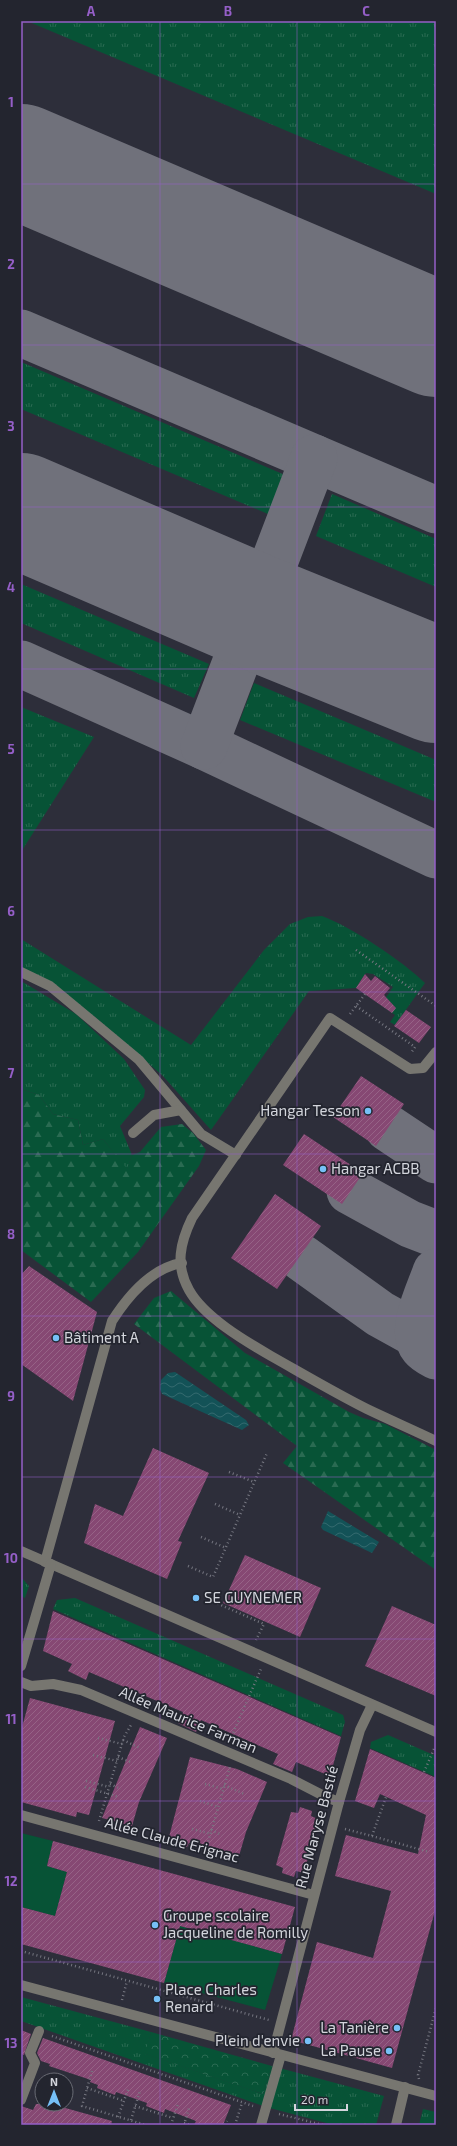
<svg xmlns="http://www.w3.org/2000/svg" width="457" height="2146" font-family="'Exo 2',sans-serif">
	<style>
		.grass { fill: url(#grass-tufts) }
		.forest { fill: url(#forest-firs) }
		.park { fill: url(#park-crowns) }
		.pitch { fill: #075336 }
		.water { fill: url(#water-waves) }
		.lines { fill: none; stroke-linecap: round; stroke-linejoin: round }
		.taxiway { stroke: #70717b; stroke-width: 47 }
		.runway { stroke: #70717b; stroke-width: 116 }
		.building { fill: url(#building-hatch) }
		.path { stroke: #767781; stroke-width: 2.5; stroke-dasharray: 1 3; stroke-linecap: butt }
		.minor { stroke: #777670; stroke-width: 10 }
		.grid { fill: none; stroke: #955fc8; stroke-width: 1; stroke-opacity: 0.55 }
		.poi-dot { fill: #76c0f7; stroke: #23252f; stroke-width: 1.5 }
		.labels { text-anchor: middle; stroke-width: 3.5; stroke-linejoin: round; paint-order: stroke }
		.poi-label { font-size: 15px; fill: #d3d5dc; stroke: #23252f; text-anchor: start }
		.street-label { font-size: 15px; fill: #d3d5dc; stroke: #23252f }
		.neatline { fill: none; stroke: #955fc8; stroke-width: 1.5 }
		.grid-label { font-size: 13px; text-anchor: middle; font-weight: bold; fill: #955fc8 }
	</style>
	<defs>
		<pattern id="grass-tufts" width="24" height="20" patternUnits="userSpaceOnUse"><rect width="24" height="20" fill="#075336"/><path d="M3 7l-1-3M5 7V3M7 7l1-3M15 17l-1-3M17 17v-4M19 17l1-3" fill="none" stroke="#2a6b52"/></pattern>
		<pattern id="forest-firs" width="22" height="20" patternUnits="userSpaceOnUse"><rect width="22" height="20" fill="#075336"/><path d="M5 1l3.5 6h-7zM16 11l3.5 6h-7z" fill="#2a6b52"/></pattern>
		<pattern id="park-crowns" width="20" height="18" patternUnits="userSpaceOnUse"><rect width="20" height="18" fill="#075336"/><path d="M2 6a3 3 0 1 1 6 0M12 15a3 3 0 1 1 6 0" fill="none" stroke="#2a6b52"/></pattern>
		<pattern id="water-waves" width="16" height="10" patternUnits="userSpaceOnUse"><rect width="16" height="10" fill="#135257"/><path d="M0 5q4-4 8 0t8 0" fill="none" stroke="#346a6f"/></pattern>
		<pattern id="building-hatch" width="6" height="6" patternUnits="userSpaceOnUse"><rect width="6" height="6" fill="#864873"/><path d="M-1 1l2-2M0 6l6-6M5 7l2-2" fill="none" stroke="#966286"/></pattern>
	</defs>
	<rect width="100%" height="100%" fill="#2d2e3a"/>
	<!-- grass -->
	<g class="grass">
		<path d="M27,21H436V194Z"/>
		<path d="M21,362L285,475L268,514L21,409Z"/>
		<path d="M332,494L436,539V587L316,536Z"/>
		<path d="M21,584L209,664L194,698L21,623Z"/>
		<path d="M254,683L436,760V802L240,720Z"/>
		<path d="M21,707L94,737L21,852Z"/>
		<path d="M322,916C350,926 404,962 425,983L395,1025L390,1022L395,1015L381,1005L393,987L373,974L366,973L356,988L309,991L211,1130L163,1076L95,1017L21,967V939L191,1045L264,950L290,924L308,917Z"/>
		<path d="M21,981L76,1014L124,1059L145,1090L144,1097L120,1126L132,1155L127,1170L103,1139L83,1145L78,1120L53,1114L39,1095L21,1089Z"/>
		<path d="M21,1577L29,1586L25,1598L21,1596Z"/>
		<path d="M75,1598L343,1715L345,1722L341,1736L53,1609L57,1600Z"/>
		<path d="M388,1735L436,1756V1777L370,1748L371,1742Z"/>
		<path d="M21,1997L151,2032L146,2054L263,2094L272,2066L384,2096L376,2125H334L266,2107L21,2021Z"/>
		<path d="M423,2109L436,2112V2125H419Z"/>
	</g>
	<!-- forest -->
	<g class="forest">
		<path d="M21,1089L39,1095L53,1114L78,1120L83,1145L103,1139L127,1169L132,1155L140,1152L161,1127L182,1124L193,1133L206,1150L199,1166L138,1252L91,1302L21,1250Z"/>
		<path d="M171,1291L245,1353L349,1412L363,1418L385,1424L436,1450V1570L283,1463L297,1446L134,1324L154,1298Z"/>
	</g>
	<!-- park -->
	<path class="park" d="M151,2032L272,2066L263,2094L145,2054Z"/>
	<!-- pitch -->
	<g class="pitch">
		<path d="M21,1833L53,1841L47,1866L67,1872L55,1916L21,1907Z"/>
		<path d="M180,1926L282,1954L265,2010L164,1983Z"/>
	</g>
	<!-- water -->
	<g class="water">
		<path d="M175,1372L246,1420L249,1425L242,1430L162,1394L160,1389L161,1380L168,1373Z"/>
		<path d="M328,1511L379,1542L372,1553L323,1530L321,1527Z"/>
	</g>
	<g class="lines">
		<!-- taxiway -->
		<g class="taxiway">
			<path d="M21,333L436,510"/>
			<path d="M21,664L204,746L436,855"/>
			<path d="M204,746L314,458"/>
			<path d="M388,1128L436,1160"/>
			<path d="M350,1191L410,1224L436,1234"/>
			<path d="M302,1258L380,1314L418,1335"/>
			<path d="M436,1272C430,1290 409,1331 423,1347C426,1351 432,1354 436,1356"/>
		</g>
		<!-- runway -->
		<g class="runway">
			<path d="M21,162L436,339"/>
			<path d="M21,511L256,612L436,685"/>
		</g>
	</g>
	<!-- building -->
	<g class="building">
		<path d="M365,974L371,981L375,976L390,988L384,995L396,1008L392,1013L356,988Z"/>
		<path d="M406,1010L431,1027L419,1043L394,1026Z"/>
		<path d="M361,1076L404,1104L376,1146L333,1117Z"/>
		<path d="M304,1134L363,1173L342,1204L283,1165Z"/>
		<path d="M275,1194L321,1226L277,1289L231,1258Z"/>
		<path d="M29,1266L97,1312L73,1401L21,1364V1275Z"/>
		<path d="M153,1448L209,1473L178,1541L182,1542L167,1579L84,1543L95,1504L123,1516Z"/>
		<path d="M245,1555L321,1588L300,1637L223,1603Z"/>
		<path d="M392,1606L436,1625V1696L365,1666Z"/>
		<path d="M53,1611L341,1737L330,1776L296,1762L292,1772L273,1764L278,1754L201,1720L196,1732L178,1723L183,1712L89,1672L86,1680L68,1671L72,1664L43,1651Z"/>
		<path d="M30,1698L115,1721L89,1815L77,1812L76,1817L21,1802V1731Z"/>
		<path d="M140,1727L167,1738L139,1802L132,1826L102,1818Z"/>
		<path d="M370,1749L436,1778V1907L392,2068L291,2040L317,1942L373,1958L391,1891L335,1876L346,1835L418,1854L426,1815L380,1794L374,1808L355,1801Z"/>
		<path d="M190,1757L237,1769L267,1782L246,1832L239,1856L189,1843L187,1847L175,1844L176,1839L169,1837Z"/>
		<path d="M300,1807L312,1811L311,1816L318,1819L304,1873L296,1871L294,1877L282,1873L283,1868L276,1865L291,1812L298,1813Z"/>
		<path d="M53,1841L295,1907L282,1954L180,1926L164,1983L21,1944V1907L55,1916L67,1872L47,1866Z"/>
		<path d="M21,2030L31,2034L24,2055L21,2054Z"/>
		<path d="M43,2038L231,2105L223,2125H194L196,2121L165,2109L164,2113L146,2106L147,2103L116,2092L115,2095L97,2088L98,2085L90,2082L91,2080L49,2066L50,2064L41,2061L37,2053Z"/>
		<path d="M36,2104H51L112,2121L111,2125H21V2106L33,2110Z"/>
	</g>
	<g class="lines">
		<!-- path -->
		<g class="path">
			<path d="M356,950L436,1006"/>
			<path d="M356,1006L415,1047L411,1053"/>
			<path d="M350,1014L365,994"/>
			<path d="M229,1472L254,1482"/>
			<path d="M215,1504L240,1515"/>
			<path d="M201,1537L226,1548"/>
			<path d="M188,1566L213,1577L267,1453"/>
			<path d="M214,1602L264,1624L256,1640"/>
			<path d="M98,1738L122,1744"/>
			<path d="M123,1740L140,1748"/>
			<path d="M230,1740L261,1669"/>
			<path d="M93,1755L117,1761"/>
			<path d="M118,1757L133,1763"/>
			<path d="M424,1772L434,1749"/>
			<path d="M86,1781L109,1787"/>
			<path d="M110,1784L121,1789"/>
			<path d="M205,1784L223,1789"/>
			<path d="M224,1785L244,1794"/>
			<path d="M85,1787L119,1797"/>
			<path d="M200,1801L218,1807"/>
			<path d="M99,1821L124,1737L131,1725"/>
			<path d="M192,1829L211,1834"/>
			<path d="M345,1829L372,1836L386,1797"/>
			<path d="M211,1830L222,1835"/>
			<path d="M372,1836L429,1852"/>
			<path d="M189,1845L220,1853"/>
			<path d="M206,1849L230,1767"/>
			<path d="M21,1951L269,2020"/>
			<path d="M122,2000L127,1981"/>
			<path d="M52,2036L253,2106"/>
			<path d="M92,2071L82,2106L146,2125"/>
			<path d="M419,2079L418,2075L436,2008"/>
			<path d="M87,2088L124,2101"/>
			<path d="M135,2106L173,2118"/>
			<path d="M279,2114L323,2125"/>
			<path d="M118,2117L129,2087"/>
			<path d="M131,2120L140,2091"/>
			<path d="M184,2123L191,2125"/>
			<path d="M171,2125L178,2104"/>
			<path d="M184,2125L189,2108"/>
			<path d="M225,2125L227,2121"/>
			<path d="M235,2125L242,2103"/>
		</g>
		<!-- minor -->
		<g class="minor">
			<path d="M21,972L50,986L139,1060L201,1134L236,1155"/>
			<path d="M436,1052L423,1068L410,1069L330,1018L192,1218C180,1243 175,1265 189,1290C204,1317 245,1341 271,1356C303,1374 335,1393 367,1409C390,1420 413,1430 436,1441"/>
			<path d="M133,1133L154,1115L181,1110"/>
			<path d="M21,1551L436,1732"/>
			<path d="M45,1562L112,1321C128,1296 151,1268 182,1263"/>
			<path d="M21,1666L51,1564"/>
			<path d="M21,1682L31,1686L53,1684L81,1690L291,1779L326,1797L339,1802"/>
			<path d="M21,1815L314,1895"/>
			<path d="M21,1985L436,2096"/>
			<path d="M273,2053L339,1802L360,1730L372,1705"/>
			<path d="M21,2100L35,2063L30,2053L39,2031"/>
			<path d="M261,2125L281,2055"/>
			<path d="M396,2125L405,2087"/>
		</g>
	</g>
	<!-- grid -->
	<path class="grid" d="M160,21V2125M297,21V2125M21,184H436M21,345H436M21,507H436M21,669H436M21,830H436M21,992H436M21,1154H436M21,1316H436M21,1477H436M21,1639H436M21,1801H436M21,1962H436"/>
	<!-- markers -->
	<g class="poi-dot">
		<circle cx="368" cy="1111" r="4"/>
		<circle cx="323" cy="1169" r="4"/>
		<circle cx="56" cy="1338" r="4"/>
		<circle cx="196" cy="1598" r="4"/>
		<circle cx="155" cy="1925" r="4"/>
		<circle cx="157" cy="1999" r="4"/>
		<circle cx="397" cy="2028" r="4"/>
		<circle cx="308" cy="2041" r="4"/>
		<circle cx="389" cy="2051" r="4"/>
	</g>
	<g class="labels">
		<!-- poi labels -->
		<g class="poi-label">
			<text x="360" y="1116" text-anchor="end">Hangar Tesson</text>
			<text x="331" y="1174">Hangar ACBB</text>
			<text x="64" y="1343">Bâtiment A</text>
			<text x="204" y="1603">SE GUYNEMER</text>
			<text x="163" y="1921">Groupe scolaire<tspan x="163" dy="17">Jacqueline de Romilly</tspan></text>
			<text x="165" y="1995">Place Charles<tspan x="165" dy="17">Renard</tspan></text>
			<text x="389" y="2033" text-anchor="end">La Tanière</text>
			<text x="300" y="2046" text-anchor="end">Plein d'envie</text>
			<text x="381" y="2056" text-anchor="end">La Pause</text>
		</g>
		<!-- street labels -->
		<g class="street-label">
			<text transform="translate(188 1720) rotate(23)" y="5">Allée Maurice Farman</text>
			<text transform="translate(317 1827) rotate(-75)" y="5">Rue Maryse Bastié</text>
			<text transform="translate(172 1840) rotate(15)" y="5">Allée Claude Erignac</text>
		</g>
	</g>
	<!-- border -->
	<rect width="457" height="2146" fill="none" stroke="#23252f" stroke-width="44"/>
	<!-- north arrow -->
	<g transform="translate(54 2092)"><circle r="19" fill="#23252f" stroke="#696b74"/>
	<path d="M0-3L7 15L0 10L-7 15Z" fill="#76c0f7"/>
	<text y="-6" font-size="11" font-weight="bold" text-anchor="middle" fill="#d3d5dc">N</text>
	</g>
	<!-- scale -->
	<path d="M295 2104v6h52v-6" fill="none" stroke="#d3d5dc" stroke-width="2"/>
	<text x="301" y="2104" font-size="12" fill="#d3d5dc" stroke="#23252f" stroke-width="3" paint-order="stroke">20 m</text>
	<rect x="22" y="22" width="413" height="2102" class="neatline"/>
	<g class="grid-label">
		<text x="91" y="16">A</text>
		<text x="228" y="16">B</text>
		<text x="366" y="16">C</text>
		<text x="11" y="107">1</text>
		<text x="11" y="269">2</text>
		<text x="11" y="431">3</text>
		<text x="11" y="592">4</text>
		<text x="11" y="754">5</text>
		<text x="11" y="916">6</text>
		<text x="11" y="1078">7</text>
		<text x="11" y="1239">8</text>
		<text x="11" y="1401">9</text>
		<text x="11" y="1563">10</text>
		<text x="11" y="1724">11</text>
		<text x="11" y="1886">12</text>
		<text x="11" y="2048">13</text>
	</g>
</svg>
